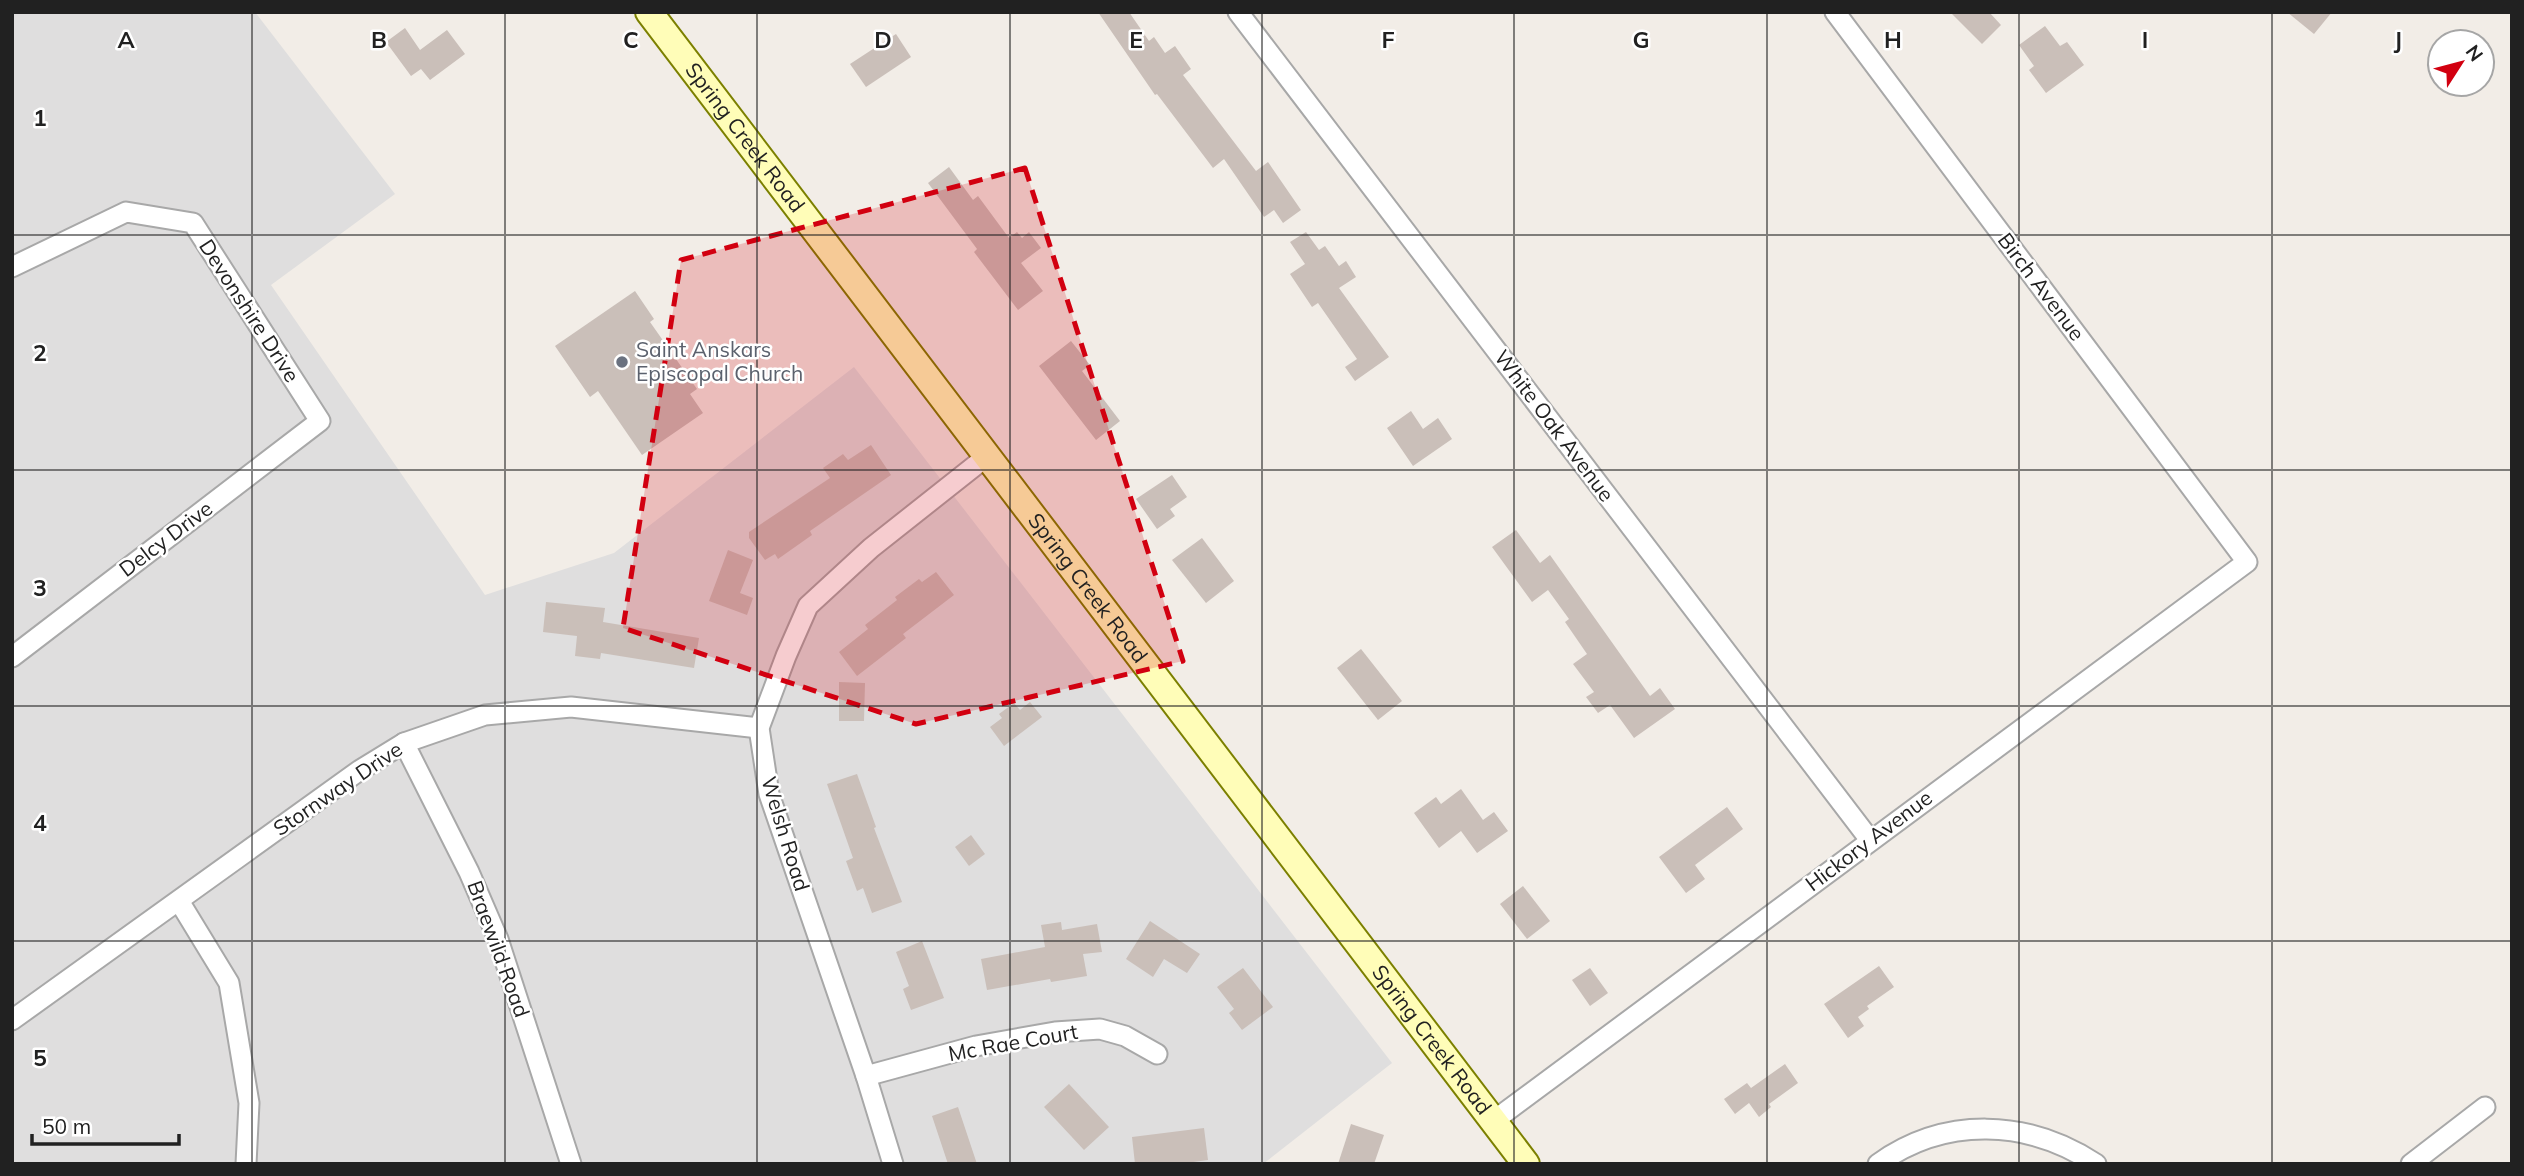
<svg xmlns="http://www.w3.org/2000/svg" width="2524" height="1176" font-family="Mulish,sans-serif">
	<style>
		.residential { fill: #dfdede }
		.building { fill: #cabfb9 }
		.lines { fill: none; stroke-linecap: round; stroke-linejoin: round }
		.minor-casing { stroke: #a8a8a8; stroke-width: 23 }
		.secondary-casing { stroke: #7c8000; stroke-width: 30 }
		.minor { stroke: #fff; stroke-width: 19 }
		.secondary { stroke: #fffdb8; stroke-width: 26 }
		.marked { fill: #d20010; fill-opacity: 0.2; stroke: #d20010; stroke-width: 5; stroke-dasharray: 14 9; stroke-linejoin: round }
		.grid { fill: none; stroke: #212121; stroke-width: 2; stroke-opacity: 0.55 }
		.worship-dot { fill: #6b7280; stroke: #fff; stroke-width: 2.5 }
		.labels { text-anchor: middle; stroke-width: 5; stroke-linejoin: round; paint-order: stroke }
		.street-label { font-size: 21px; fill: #212121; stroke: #fff }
		.worship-label { font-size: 21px; fill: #5b616d; stroke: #fff; text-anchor: start }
		.grid-label { font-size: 23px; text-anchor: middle; font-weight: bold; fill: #212121; stroke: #fff; stroke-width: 5; stroke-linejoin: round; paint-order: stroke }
	</style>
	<rect width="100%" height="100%" fill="#f2ede7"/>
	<!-- residential -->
	<path class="residential" d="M12,12H255L395,194L271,285L485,595L614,553L854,367L1392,1063L1263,1164H12Z"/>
	<!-- building -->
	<g class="building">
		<path d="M1098,12H1129L1149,41L1154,37L1165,53L1175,46L1191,69L1183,75L1256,171L1268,162L1301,210L1283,223L1274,210L1264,217L1224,159L1213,168L1157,94L1155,95Z"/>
		<path d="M1950,12H1989L2001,25L1982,44Z"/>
		<path d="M2287,12H2332L2314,34Z"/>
		<path d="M2045,26L2060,46L2067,42L2084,65L2046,93L2029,70L2034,66L2019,45Z"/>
		<path d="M405,28L420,50L447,30L465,54L430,80L421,69L411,76L386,42Z"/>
		<path d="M896,34L911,57L866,87L850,64Z"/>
		<path d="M949,167L973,200L978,196L1009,238L1017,232L1022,238L1029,232L1041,248L1021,263L1043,291L1018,310L974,252L977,249L928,183Z"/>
		<path d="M1306,232L1319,250L1325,246L1339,266L1346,261L1356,277L1339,288L1389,357L1355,381L1345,367L1357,359L1318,303L1312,307L1290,274L1305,264L1290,242Z"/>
		<path d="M635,291L654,319L650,322L697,389L690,394L703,413L642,455L598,391L590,397L555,346Z"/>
		<path d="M1071,341L1090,365L1082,371L1120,421L1096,440L1039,366Z"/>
		<path d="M1411,411L1423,429L1438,418L1452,439L1413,466L1387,428Z"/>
		<path d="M871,445L891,475L810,531L812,535L778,559L775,554L765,560L749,538V532L830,478L823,468L843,454L848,460Z"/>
		<path d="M1172,475L1187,497L1170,509L1175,516L1157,529L1136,499Z"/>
		<path d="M1516,530L1540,563L1550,555L1650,696L1660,688L1675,709L1634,738L1610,705L1598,713L1586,697L1594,692L1573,664L1587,654L1565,622L1569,619L1548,590L1532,602L1492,547Z"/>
		<path d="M1202,538L1234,581L1206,603L1172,560Z"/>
		<path d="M728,550L753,560L740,593L753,598L747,615L709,601Z"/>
		<path d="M936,572L954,595L903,634L906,638L857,676L839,652L868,629L865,625L897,600L895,597L919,579L922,582Z"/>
		<path d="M546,602L605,608L603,622L699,638L694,668L601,653L600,659L575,656L577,636L543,632Z"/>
		<path d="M1361,649L1402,701L1378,720L1337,668Z"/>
		<path d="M839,682L865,683L864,721H839Z"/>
		<path d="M1030,702L1042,717L1004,746L990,727L1002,718L999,714L1014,703L1020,710Z"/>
		<path d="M857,774L876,827L874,828L902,902L872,913L863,888L857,891L846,861L853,858L827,784Z"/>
		<path d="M1461,789L1483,820L1494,812L1508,831L1477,853L1461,831L1439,848L1414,813L1436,797L1441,804Z"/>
		<path d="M1727,807L1743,829L1695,865L1705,879L1686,893L1659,857Z"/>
		<path d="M971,835L985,854L969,866L955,847Z"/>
		<path d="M1523,886L1550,921L1527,939L1500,904Z"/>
		<path d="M1150,921L1200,954L1187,973L1164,959L1153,977L1126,959Z"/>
		<path d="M1061,922L1062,930L1097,924L1102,952L1083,954L1087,976L1051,982L1050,979L987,990L981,959L1045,947L1041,925Z"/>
		<path d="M922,941L944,998L911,1010L903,989L909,986L896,952Z"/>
		<path d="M1879,966L1894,987L1867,1006L1869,1009L1858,1017L1864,1026L1848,1038L1824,1004Z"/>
		<path d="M1243,968L1273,1007L1242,1030L1229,1013L1234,1009L1217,987Z"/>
		<path d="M1590,968L1608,993L1590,1006L1572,980Z"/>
		<path d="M1785,1064L1798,1083L1769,1104L1771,1107L1759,1117L1749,1103L1735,1114L1724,1099L1747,1083L1751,1088Z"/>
		<path d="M1069,1084L1109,1127L1084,1150L1044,1107Z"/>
		<path d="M958,1107L977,1164H948L932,1116Z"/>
		<path d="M1351,1124L1384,1135L1374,1164H1338Z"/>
		<path d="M1204,1128L1208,1160L1179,1164H1135L1132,1137Z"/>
	</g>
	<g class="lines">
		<defs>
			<g id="minor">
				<path d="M1238,12L1870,840"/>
				<path d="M12,267L126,212L193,223L320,421L12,657"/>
				<path d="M404,743L469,872L498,939L571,1164"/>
				<path d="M179,901L229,983L249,1103L246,1164"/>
				<path d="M12,1020L360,770L404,743L485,715L571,707L759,728"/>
				<path d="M866,1076L976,1046L1055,1032L1100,1029L1125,1036L1157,1054"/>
				<path d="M1492,1122L2247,562L1835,12"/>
				<path d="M893,1164L866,1076L769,794L759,728L786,656L808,606L871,548L986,457"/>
				<path d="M1878,1164C1945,1116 2028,1119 2096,1164"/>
				<path d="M2411,1164L2485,1107"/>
			</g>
			<g id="secondary">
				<path id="s1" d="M649,12L1526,1164"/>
			</g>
		</defs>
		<!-- minor casing -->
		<use href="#minor" class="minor-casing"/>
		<!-- secondary casing -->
		<use href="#secondary" class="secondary-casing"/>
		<!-- minor -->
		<use href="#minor" class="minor"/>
		<!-- secondary -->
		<use href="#secondary" class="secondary"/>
	</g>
	<!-- marked area -->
	<path class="marked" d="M1025,168L1183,661L916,724L623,628L681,260Z"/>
	<!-- grid -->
	<path class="grid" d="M252,12V1164M505,12V1164M757,12V1164M1010,12V1164M1262,12V1164M1514,12V1164M1767,12V1164M2019,12V1164M2272,12V1164M12,235H2512M12,470H2512M12,706H2512M12,941H2512"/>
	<!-- markers -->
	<circle class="worship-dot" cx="622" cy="362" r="7"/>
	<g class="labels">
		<!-- street labels -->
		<g class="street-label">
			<text dy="7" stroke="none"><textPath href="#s1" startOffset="158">Spring Creek Road</textPath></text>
			<text transform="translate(2041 287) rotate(53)" y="7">Birch Avenue</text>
			<text transform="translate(249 311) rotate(57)" y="7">Devonshire Drive</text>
			<text transform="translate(1554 426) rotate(53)" y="7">White Oak Avenue</text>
			<text transform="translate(166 539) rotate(-37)" y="7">Delcy Drive</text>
			<text dy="7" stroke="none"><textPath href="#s1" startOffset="724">Spring Creek Road</textPath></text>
			<text transform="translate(338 789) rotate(-34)" y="7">Stornway Drive</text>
			<text transform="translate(785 834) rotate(73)" y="7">Welsh Road</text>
			<text transform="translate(1869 841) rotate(-37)" y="7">Hickory Avenue</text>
			<text transform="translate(498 949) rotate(70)" y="7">Braewild Road</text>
			<text dy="7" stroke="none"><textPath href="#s1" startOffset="1292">Spring Creek Road</textPath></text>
			<text transform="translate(1013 1043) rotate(-10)" y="7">Mc Rae Court</text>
		</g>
		<!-- worship labels -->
		<g class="worship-label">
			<text x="636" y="357">Saint Anskars<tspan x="636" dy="24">Episcopal Church</tspan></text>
		</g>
	</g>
	<g class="grid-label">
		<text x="126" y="48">A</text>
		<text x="379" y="48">B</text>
		<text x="631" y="48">C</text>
		<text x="883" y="48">D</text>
		<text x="1136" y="48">E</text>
		<text x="1388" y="48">F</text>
		<text x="1641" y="48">G</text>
		<text x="1893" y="48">H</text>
		<text x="2145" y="48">I</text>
		<text x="2398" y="48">J</text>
		<text x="40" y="126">1</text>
		<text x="40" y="361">2</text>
		<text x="40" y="596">3</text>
		<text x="40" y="831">4</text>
		<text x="40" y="1066">5</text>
	</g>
	<!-- border -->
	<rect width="2524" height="1176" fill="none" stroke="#212121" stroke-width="28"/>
	<!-- north arrow -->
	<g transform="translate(2461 63) rotate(54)"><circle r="33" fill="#ffffff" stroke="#a6a6a6" stroke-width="2"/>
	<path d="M0-5L12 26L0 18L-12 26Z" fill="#d20010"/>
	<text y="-10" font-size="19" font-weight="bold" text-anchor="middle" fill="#212121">N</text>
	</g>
	<!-- scale -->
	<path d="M32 1134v10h147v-10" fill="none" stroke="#212121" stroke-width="3.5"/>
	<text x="42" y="1134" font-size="21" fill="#212121" stroke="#ffffff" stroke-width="5" paint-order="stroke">50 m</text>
</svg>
